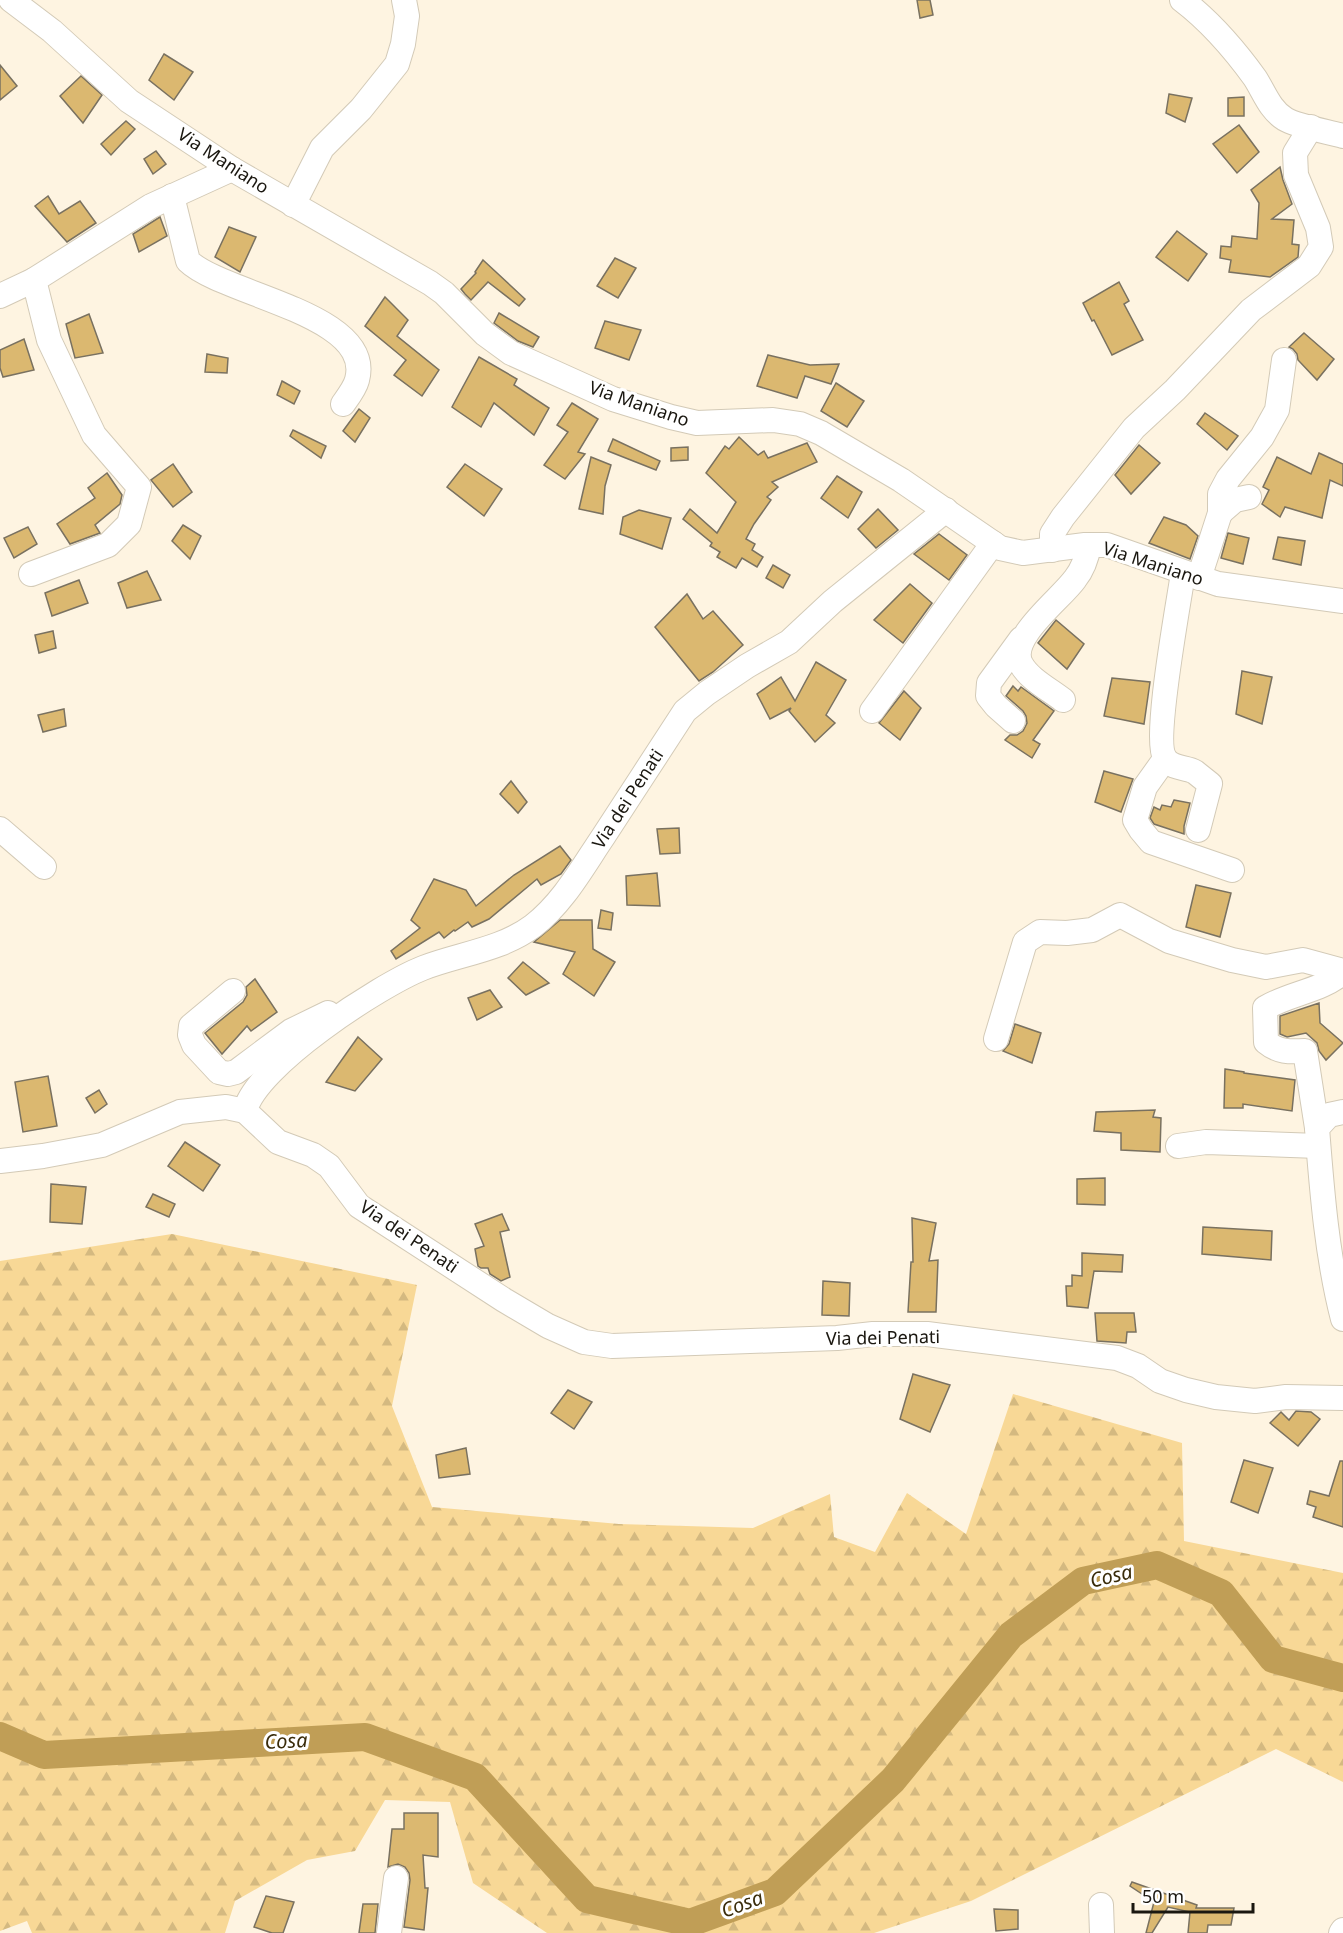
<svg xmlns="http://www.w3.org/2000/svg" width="1343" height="1933" font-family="'Noto Sans',sans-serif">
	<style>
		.forest { fill: url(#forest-firs) }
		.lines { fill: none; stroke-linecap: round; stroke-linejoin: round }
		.river { stroke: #c09e56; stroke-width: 28 }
		.building { fill: #dbb870; stroke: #797160; stroke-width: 1.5 }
		.minor-casing { stroke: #d3cab7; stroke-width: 26 }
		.minor { stroke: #fff; stroke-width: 24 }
		.labels { text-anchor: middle; stroke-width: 6; stroke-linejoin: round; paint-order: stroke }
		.street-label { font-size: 18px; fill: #1a1710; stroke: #fff }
		.water-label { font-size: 20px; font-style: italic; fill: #3a2c0b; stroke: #fff }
	</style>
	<defs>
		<pattern id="forest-firs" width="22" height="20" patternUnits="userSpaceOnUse" patternTransform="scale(1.5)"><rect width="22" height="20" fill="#f8d896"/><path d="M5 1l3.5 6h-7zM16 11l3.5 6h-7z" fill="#d4b980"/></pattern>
	</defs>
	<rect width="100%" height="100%" fill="#fef4e1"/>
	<!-- forest -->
	<path class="forest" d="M172,1234L417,1285L392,1406L432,1507L619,1524L753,1528L830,1494L834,1537L875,1552L907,1493L966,1534L1013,1394L1182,1443L1184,1541L1343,1573V1782L1276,1749L971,1901L874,1933H547L473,1883L450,1802L385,1800L355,1851L307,1860L235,1901L225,1933H32L27,1921L0,1931V1261Z"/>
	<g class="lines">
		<!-- river -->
		<path class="river" d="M0,1736L44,1755L365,1737L475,1777L587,1899L690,1923L775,1892L893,1780L1011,1635L1083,1581L1157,1565L1221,1593L1273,1659L1343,1678"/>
	</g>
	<!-- building -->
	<g class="building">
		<path d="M917,0H930L933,15L920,18Z"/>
		<path d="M164,54L193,72L174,100L149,80Z"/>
		<path d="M0,65L17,86L0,100Z"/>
		<path d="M81,76L102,95L83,123L60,96Z"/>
		<path d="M1169,94L1192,98L1185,122L1166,113Z"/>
		<path d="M1244,97V116H1228V98Z"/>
		<path d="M126,121L135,129L111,155L101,144Z"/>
		<path d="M1239,125L1259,152L1237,173L1213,144Z"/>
		<path d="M156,151L166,164L153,174L144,159Z"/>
		<path d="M1280,167L1283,180L1292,204L1272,219L1294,220L1292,244L1299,245L1298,257L1270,277L1229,272L1231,260L1220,258L1221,246L1231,247L1232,236L1257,239L1259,203L1251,190Z"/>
		<path d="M48,196L59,214L80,201L96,223L67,242L35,206Z"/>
		<path d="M160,217L167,236L139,252L133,234Z"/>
		<path d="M229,227L256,237L240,272L215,257Z"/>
		<path d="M1177,231L1207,254L1188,281L1156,257Z"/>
		<path d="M615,258L636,268L618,298L597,286Z"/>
		<path d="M483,260L525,299L519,306L488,282L471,300L465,294L461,289L476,273L475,272Z"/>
		<path d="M1119,282L1129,301L1124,304L1143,340L1112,355L1094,320L1092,321L1083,303Z"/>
		<path d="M385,297L408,320L397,336L439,370L422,396L394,375L406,360L365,326Z"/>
		<path d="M499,313L539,337L533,347L518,341L494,323Z"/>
		<path d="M89,314L103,353L75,358L66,324Z"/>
		<path d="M605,321L641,330L629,360L595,348Z"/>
		<path d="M1304,333L1334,359L1317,380L1298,360L1297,354L1293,349L1289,347Z"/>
		<path d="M24,339L34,370L3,377L0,368V350Z"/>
		<path d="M207,354L228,358L227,373L205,372Z"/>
		<path d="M768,355L810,365L839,364L831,384L805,376L797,398L757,386Z"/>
		<path d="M479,357L517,379L514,385L549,408L534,435L494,403L481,427L452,407Z"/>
		<path d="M282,381L300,391L294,404L277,395Z"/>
		<path d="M836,383L864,401L847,427L821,411Z"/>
		<path d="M572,403L598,419L578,452L585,454L565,479L544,465L568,432L557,425Z"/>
		<path d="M359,409L370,418L355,442L343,431Z"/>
		<path d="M1205,413L1238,436L1227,450L1197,424Z"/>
		<path d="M293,430L326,446L321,458L290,436Z"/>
		<path d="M739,437L758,455L764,451L768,458L807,443L817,462L772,482L778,487L767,497L771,500L754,524L746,539L755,544L752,550L763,557L757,567L742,558L736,568L717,557L720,552L710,546L712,543L683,519L690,509L717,533L736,502L706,473L725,446L729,449Z"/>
		<path d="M613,439L660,461L656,470L608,451Z"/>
		<path d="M1139,445L1160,463L1131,494L1115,475Z"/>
		<path d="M688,447V460L671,461V448Z"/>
		<path d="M1319,453L1343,464V486L1330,480L1322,518L1285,507L1280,517L1262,504L1269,490L1263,487L1277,457L1311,474Z"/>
		<path d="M591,457L611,465L605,486L603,514L579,509Z"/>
		<path d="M173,464L192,492L173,507L151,480Z"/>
		<path d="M465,464L502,489L484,516L447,487Z"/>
		<path d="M107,473L122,495L120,504L95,525L100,533L70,544L57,524L95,498L88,488Z"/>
		<path d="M837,476L862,492L848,518L821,498Z"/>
		<path d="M878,509L898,530L876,548L858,529Z"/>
		<path d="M639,510L671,518L662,549L620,534L623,517Z"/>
		<path d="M1164,517L1186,525L1198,536L1190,559L1149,543Z"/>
		<path d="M183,525L201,536L190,559L172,541Z"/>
		<path d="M28,527L37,544L14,558L4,538Z"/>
		<path d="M1228,533L1249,538L1243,564L1221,558Z"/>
		<path d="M939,534L967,555L949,580L914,554Z"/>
		<path d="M1278,537L1305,541L1301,565L1273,559Z"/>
		<path d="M773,565L790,575L783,588L766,578Z"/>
		<path d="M147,571L161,600L127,608L118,583Z"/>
		<path d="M79,580L88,603L52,616L45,593Z"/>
		<path d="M910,584L932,603L903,643L874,620Z"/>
		<path d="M687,594L703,619L713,611L743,645L713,672L699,681L655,627Z"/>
		<path d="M1056,620L1084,644L1067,669L1038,643Z"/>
		<path d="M53,631L56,648L39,653L35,635Z"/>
		<path d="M816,662L846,680L826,715L835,723L815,742L789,711L791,708L770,719L757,694L781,677L795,701Z"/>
		<path d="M1242,671L1272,677L1262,724L1236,714Z"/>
		<path d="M1112,678L1150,682L1144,724L1104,716Z"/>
		<path d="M1013,686L1018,691L1021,687L1054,711L1033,740L1040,744L1032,758L1005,740L1010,735H1017L1023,731L1027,723L1026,716L1023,711L1006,696Z"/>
		<path d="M904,691L921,708L900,740L879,723Z"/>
		<path d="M64,709L66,726L43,732L38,715Z"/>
		<path d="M1104,771L1133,779L1121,812L1095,802Z"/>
		<path d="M511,781L527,802L518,813L500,794Z"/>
		<path d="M1174,800L1190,803L1184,826V834L1154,824L1150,818L1154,807L1160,810L1162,805L1171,807Z"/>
		<path d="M679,828L680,853L660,854L657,829Z"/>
		<path d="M560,846L571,860L561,874L541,885L537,879L489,919L472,927L468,922L455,931L454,930L444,938L439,932L396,959L391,951L420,928L411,920L434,879L466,890L476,906L514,875Z"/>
		<path d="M657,873L660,906L627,905L626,876Z"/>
		<path d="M1196,885L1231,893L1220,937L1186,927Z"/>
		<path d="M601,910L613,913L611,930L598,928Z"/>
		<path d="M560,920H592L593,949L615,962L594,996L563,974L575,952L534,942Z"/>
		<path d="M523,962L549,983L526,995L508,978Z"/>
		<path d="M255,979L277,1012L251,1031L247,1026L222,1054L205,1033L243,1002L247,995L246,987Z"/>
		<path d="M490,990L502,1007L477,1020L468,998Z"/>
		<path d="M1319,1003L1320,1023L1343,1043L1326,1060L1319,1051L1317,1043L1306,1033L1287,1037L1280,1034V1016Z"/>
		<path d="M1015,1024L1041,1033L1032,1063L1003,1051L1009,1044Z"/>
		<path d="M358,1037L382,1059L355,1091L326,1082Z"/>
		<path d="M1225,1069L1244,1072V1073L1295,1080L1292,1111L1243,1104V1108H1224Z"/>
		<path d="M48,1076L57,1126L23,1132L15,1082Z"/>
		<path d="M99,1090L107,1104L95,1113L86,1098Z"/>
		<path d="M1155,1110L1153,1117L1161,1118L1160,1152L1121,1150V1133L1094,1131L1096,1112Z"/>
		<path d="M185,1142L220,1165L203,1191L168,1166Z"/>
		<path d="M1105,1178V1205L1077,1204V1179Z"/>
		<path d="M51,1184L86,1187L82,1224L50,1222Z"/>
		<path d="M153,1194L175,1204L169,1217L146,1207Z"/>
		<path d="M502,1214L509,1230L500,1232L510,1277L501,1281L490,1274L488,1268H481L478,1266L475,1249L484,1246L475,1224Z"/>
		<path d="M912,1218L936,1223L929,1261L938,1260L936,1312H908L911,1262H913Z"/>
		<path d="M1203,1227L1272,1231L1271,1260L1202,1254Z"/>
		<path d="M1082,1253L1123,1255L1122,1272L1094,1271L1088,1308L1067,1306L1066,1286H1072V1275L1082,1276Z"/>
		<path d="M823,1281L850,1283L849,1316L822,1315Z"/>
		<path d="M1095,1313H1134L1136,1332H1127L1126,1343L1097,1341Z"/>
		<path d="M913,1374L950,1385L930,1432L900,1419Z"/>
		<path d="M568,1390L592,1402L574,1429L551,1413Z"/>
		<path d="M1296,1411L1311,1412L1320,1419L1298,1446L1270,1423L1281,1412L1289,1420Z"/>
		<path d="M466,1448L470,1474L439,1478L436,1455Z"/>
		<path d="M1244,1460L1273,1468L1258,1513L1231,1502Z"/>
		<path d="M1340,1461H1343V1527L1313,1517L1316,1507L1307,1504L1310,1491L1329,1496Z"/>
		<path d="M404,1813H438V1857L423,1855L425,1888H428L424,1930L404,1927L410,1880L409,1873L405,1867L398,1864L388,1867L392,1829H404Z"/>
		<path d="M1132,1882L1197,1905L1196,1908H1234L1231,1925H1208L1207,1933H1188L1190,1912L1168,1907L1152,1933H1146L1154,1902L1130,1886Z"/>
		<path d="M266,1896L294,1902L283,1933H272L254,1927Z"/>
		<path d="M363,1904H378L375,1933H359Z"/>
		<path d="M994,1909L1018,1910V1929L996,1931Z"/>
	</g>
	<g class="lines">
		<defs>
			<g id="minor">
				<path d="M11,0L52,31L129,101L232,169L430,283L444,293L485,334L511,353L613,399L671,417L697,423L773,420L800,424L821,433L901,480L1000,548L1023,553L1085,545H1107L1218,584L1343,601"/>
				<path d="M1182,0C1211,22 1234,49 1255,78C1264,92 1270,110 1285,119C1296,126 1329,132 1343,136"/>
				<path d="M172,196L188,261C223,295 375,314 357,380C355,388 348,397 343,404"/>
				<path d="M293,205L322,148L361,109L397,64L403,44L407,16L404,0"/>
				<path d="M0,296L34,280"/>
				<path d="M946,510L833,601L789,642L747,666L707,693L685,711C658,753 630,795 603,837C582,868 563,903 533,926C501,950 459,954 423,968C380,985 255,1066 245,1111L278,1142L313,1155L329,1166L359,1206L504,1300L548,1326L584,1342L612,1346L837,1338L873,1334H927L1117,1358L1138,1366L1160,1381L1186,1390L1216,1397L1255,1401L1286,1397L1343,1398"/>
				<path d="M1220,513L1235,500L1249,497"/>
				<path d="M1052,550V534L1063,517L1134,428L1175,390L1251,310L1309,266L1321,247L1318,228L1296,175L1295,153L1311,127"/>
				<path d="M1183,573C1179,602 1152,743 1166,760C1174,769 1186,767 1195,772C1200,776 1205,780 1210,784L1198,830"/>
				<path d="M31,574L108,545L129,524L139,487L94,435L49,340L34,280L151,206L232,169"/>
				<path d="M1199,578L1220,513V494L1228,479L1262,437L1277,410L1284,360"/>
				<path d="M1063,700C1049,689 1029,679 1021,664C1007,638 1061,599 1075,579C1083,569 1087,557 1089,545"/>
				<path d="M872,711L993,543"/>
				<path d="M1013,721L996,706L988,696L989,683L1021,639"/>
				<path d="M1165,759L1145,787L1135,820L1141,830L1151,842L1232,870"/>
				<path d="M0,829L44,867"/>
				<path d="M233,991L191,1026L190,1035L194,1045L219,1072L228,1074L236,1072L291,1031L328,1013"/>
				<path d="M996,1039L1025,942L1040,932L1067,933L1092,930L1120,915L1169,941L1232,960L1266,967L1303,960L1343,971"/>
				<path d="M1343,1112L1329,1115L1317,1128C1322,1192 1327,1257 1343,1319"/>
				<path d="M1317,1128L1305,1051C1289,1052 1278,1052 1266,1042L1265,1008C1290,993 1322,991 1343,972"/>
				<path d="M1178,1146L1206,1142L1318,1146"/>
				<path d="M0,1161L43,1156L102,1145L180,1112L226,1107L245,1111"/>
				<path d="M1101,1905L1102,1933"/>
				<path d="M389,1933L396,1878"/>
				<path d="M1341,1933L1343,1930"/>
			</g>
		</defs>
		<!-- minor casing -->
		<use href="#minor" class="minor-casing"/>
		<!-- minor -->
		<use href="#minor" class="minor"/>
	</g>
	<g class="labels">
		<!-- street labels -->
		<g class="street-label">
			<text transform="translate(223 161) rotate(33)" y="6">Via Maniano</text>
			<text transform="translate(639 404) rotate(19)" y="6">Via Maniano</text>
			<text transform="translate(1153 564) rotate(18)" y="6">Via Maniano</text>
			<text transform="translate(628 799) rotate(-57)" y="6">Via dei Penati</text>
			<text transform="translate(409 1237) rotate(34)" y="6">Via dei Penati</text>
			<text transform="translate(883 1338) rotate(-1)" y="6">Via dei Penati</text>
		</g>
		<!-- water labels -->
		<g class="water-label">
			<text transform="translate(1111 1576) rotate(-13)" y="7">Cosa</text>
			<text transform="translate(286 1741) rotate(-3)" y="7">Cosa</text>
			<text transform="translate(742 1904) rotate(-20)" y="7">Cosa</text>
		</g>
	</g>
	<!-- scale -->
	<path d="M1133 1903v9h120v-9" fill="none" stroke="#1a1710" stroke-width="3"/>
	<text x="1142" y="1903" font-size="18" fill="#1a1710" stroke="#ffffff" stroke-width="4.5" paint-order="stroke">50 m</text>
</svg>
